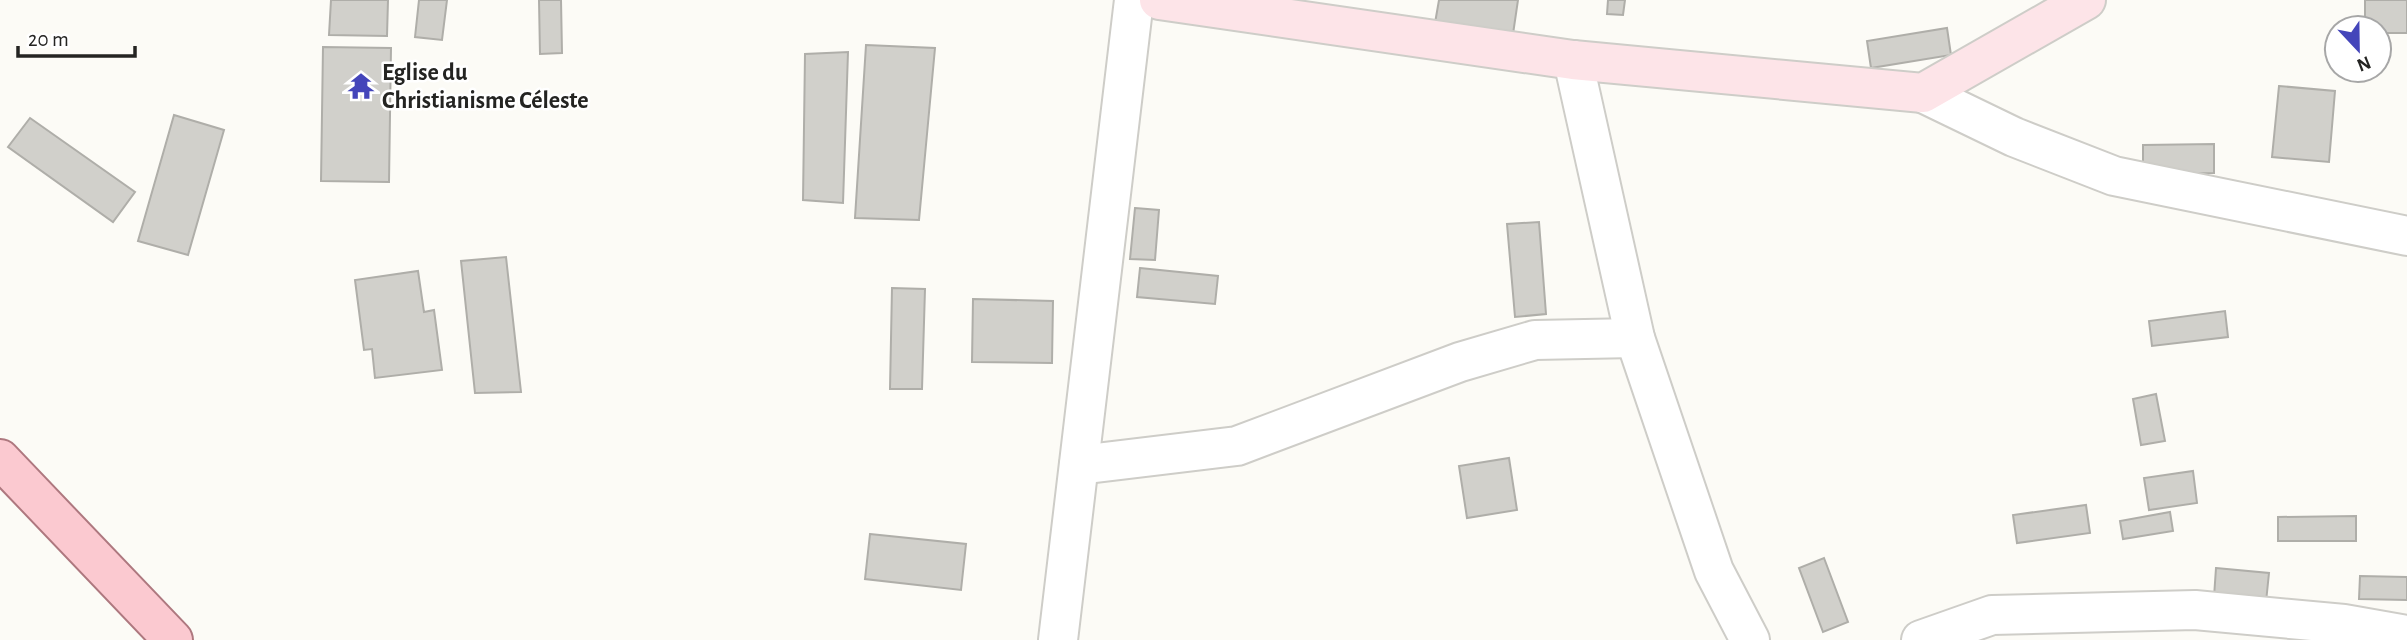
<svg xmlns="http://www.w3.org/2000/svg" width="2407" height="640" font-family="'Alegreya Sans',sans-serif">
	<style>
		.building { fill: #d1d0cb; stroke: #afaea9; stroke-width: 2 }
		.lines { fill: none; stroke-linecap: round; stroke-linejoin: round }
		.street-casing { stroke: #cecdc8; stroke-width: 42 }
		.secondary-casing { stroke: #cecdc8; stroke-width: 42 }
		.primary-casing { stroke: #ae787f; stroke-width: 42 }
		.street { stroke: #fff; stroke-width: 38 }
		.secondary { stroke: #fde4e8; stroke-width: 38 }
		.primary { stroke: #fbc9d0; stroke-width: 38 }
		.labels { text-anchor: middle; stroke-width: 5; stroke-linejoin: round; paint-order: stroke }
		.poi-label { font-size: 24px; font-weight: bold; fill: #242422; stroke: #fff; text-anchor: start }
	</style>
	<rect width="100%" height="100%" fill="#fcfbf6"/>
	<!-- building -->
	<g class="building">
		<path d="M331,0H388L387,36L329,35Z"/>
		<path d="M419,0H447L442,40L415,37Z"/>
		<path d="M539,0H561L562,53L540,54Z"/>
		<path d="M1439,0H1518L1513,34L1435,23Z"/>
		<path d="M1608,0H1625L1623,15L1607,14Z"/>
		<path d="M2365,0H2407V33H2379V28H2365Z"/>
		<path d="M1947,28L1951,55L1871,68L1867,41Z"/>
		<path d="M866,45L935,48L919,220L855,218Z"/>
		<path d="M323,47L391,48L389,182L321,181Z"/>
		<path d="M848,52L843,203L803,200L805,54Z"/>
		<path d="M2279,86L2335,91L2329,162L2272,157Z"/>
		<path d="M174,115L224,130L188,255L138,241Z"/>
		<path d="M30,118L135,192L113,222L8,147Z"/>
		<path d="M2214,144V173L2143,174V145Z"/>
		<path d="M1135,208L1159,210L1155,260L1130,259Z"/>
		<path d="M1539,222L1546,314L1515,317L1507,224Z"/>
		<path d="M506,257L521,392L475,393L461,261Z"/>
		<path d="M1140,268L1218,276L1215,304L1137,297Z"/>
		<path d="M418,271L424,312L434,310L442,370L375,378L372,349L364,350L355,280Z"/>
		<path d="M892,288L925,289L922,389H890Z"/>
		<path d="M973,299L1053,301L1052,363L972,362Z"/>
		<path d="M2225,311L2228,337L2152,346L2149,321Z"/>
		<path d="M2156,394L2165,441L2141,445L2133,399Z"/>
		<path d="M1509,458L1517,510L1467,518L1459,466Z"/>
		<path d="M2193,471L2197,503L2149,510L2144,478Z"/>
		<path d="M2086,505L2090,533L2017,543L2013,515Z"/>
		<path d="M2170,512L2173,531L2123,539L2120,521Z"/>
		<path d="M2356,516V541H2278V517Z"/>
		<path d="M870,534L966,544L961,590L865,579Z"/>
		<path d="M1824,558L1848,622L1823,632L1799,568Z"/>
		<path d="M2216,568L2269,573L2266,602L2214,597Z"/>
		<path d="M2360,576L2407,577V600L2359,599Z"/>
	</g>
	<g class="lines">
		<defs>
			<g id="street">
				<path d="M1573,60L1635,338L1714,571L1750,640"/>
				<path d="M1923,93L2014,137L2114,176L2407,236"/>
				<path d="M1079,465L1237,446L1460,362L1535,340L1635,338"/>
				<path d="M1058,640L1134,0"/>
				<path d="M1921,640L1992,615L2195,610L2344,624L2407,635"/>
			</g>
			<path id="secondary" d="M1159,0L1573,60L1923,93L2086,0"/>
			<path id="primary" d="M0,459L173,640"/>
		</defs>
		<!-- street casing -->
		<use href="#street" class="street-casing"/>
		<!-- secondary casing -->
		<use href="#secondary" class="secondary-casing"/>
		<!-- primary casing -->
		<use href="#primary" class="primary-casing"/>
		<!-- street -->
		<use href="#street" class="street"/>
		<!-- secondary -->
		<use href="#secondary" class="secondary"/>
		<!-- primary -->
		<use href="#primary" class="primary"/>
	</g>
	<!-- icons -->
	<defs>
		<symbol id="temple-bare" viewBox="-9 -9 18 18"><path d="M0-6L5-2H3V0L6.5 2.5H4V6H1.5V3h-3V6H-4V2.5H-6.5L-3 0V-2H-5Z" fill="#4445ba" stroke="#fff" stroke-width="2.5" paint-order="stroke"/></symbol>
	</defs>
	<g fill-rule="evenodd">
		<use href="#temple-bare" x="342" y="67" width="38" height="38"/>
	</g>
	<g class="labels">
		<!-- poi labels -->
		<g class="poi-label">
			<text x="382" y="80">Eglise du<tspan x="382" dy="28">Christianisme Céleste</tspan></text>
		</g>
	</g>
	<!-- north arrow -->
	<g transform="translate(2358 49) rotate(158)"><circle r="33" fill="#ffffff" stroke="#a7a7a7" stroke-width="2"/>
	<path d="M0-5L12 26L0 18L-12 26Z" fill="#4445ba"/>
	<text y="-10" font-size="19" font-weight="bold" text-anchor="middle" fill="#242422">N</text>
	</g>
	<!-- scale -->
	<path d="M18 46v10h117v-10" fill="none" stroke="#242422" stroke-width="3.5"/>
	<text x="28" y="46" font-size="21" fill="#242422" stroke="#ffffff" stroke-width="5" paint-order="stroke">20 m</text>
</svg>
